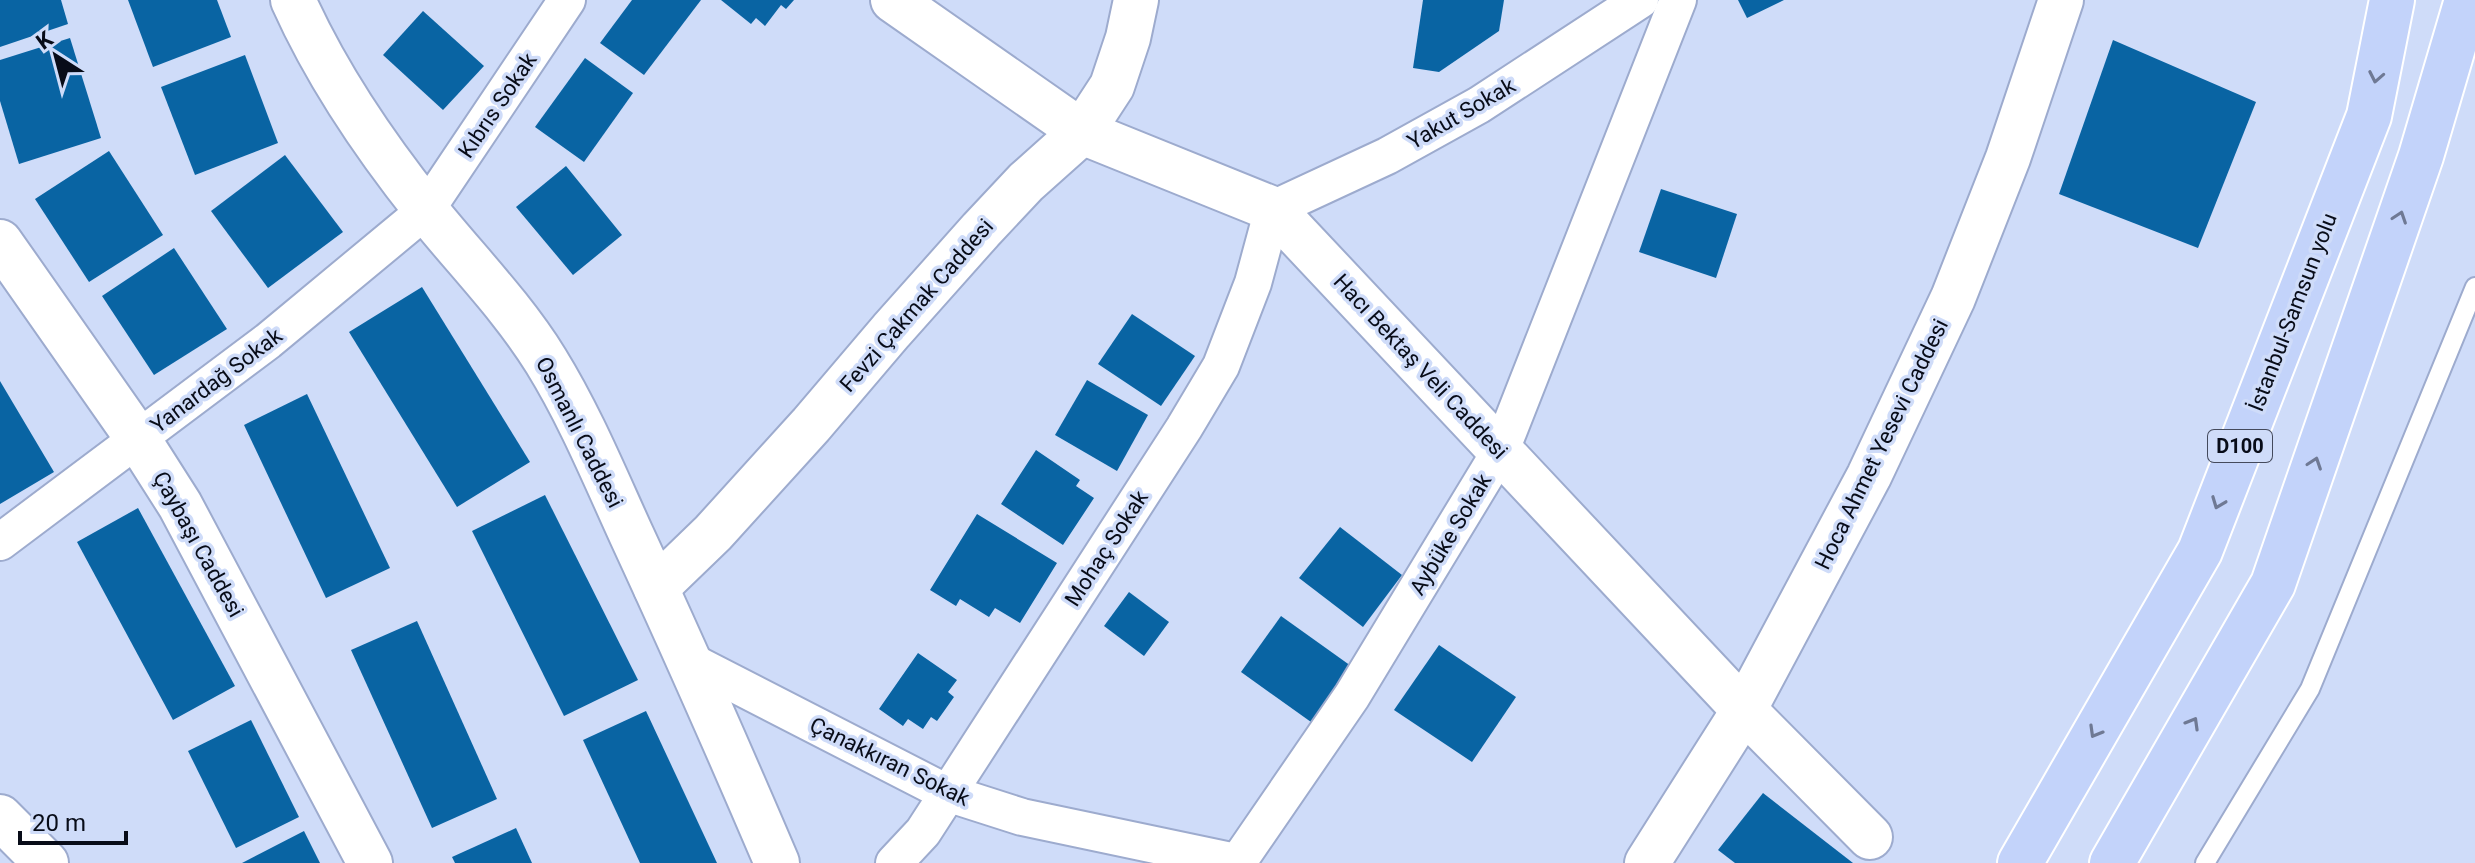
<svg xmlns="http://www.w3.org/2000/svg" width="2475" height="863" font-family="Roboto,sans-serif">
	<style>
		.building { fill: #0964a3 }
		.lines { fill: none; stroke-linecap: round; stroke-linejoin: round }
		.service-casing { stroke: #9dabce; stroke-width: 22 }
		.minor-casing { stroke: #9dabce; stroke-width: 40 }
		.tertiary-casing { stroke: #9dabce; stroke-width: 48 }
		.trunk-casing { stroke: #fff; stroke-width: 48 }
		.service { stroke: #fff; stroke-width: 18 }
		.minor { stroke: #fff; stroke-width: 36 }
		.tertiary { stroke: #fff; stroke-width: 44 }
		.trunk { stroke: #c3d3fa; stroke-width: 44 }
		.oneway { stroke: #6f7994 }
		.labels { text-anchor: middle; stroke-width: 7; stroke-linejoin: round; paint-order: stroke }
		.shield { fill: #cfdcf9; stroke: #444a5c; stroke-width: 2 }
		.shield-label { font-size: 20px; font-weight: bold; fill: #080c18 }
		.street-label { font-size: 22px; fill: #080c18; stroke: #cfdcf9 }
	</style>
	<rect width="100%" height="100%" fill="#cfdcf9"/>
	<!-- building -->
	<g class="building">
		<path d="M0,0H61L68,24L0,47Z"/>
		<path d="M128,0H217L231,37L153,67Z"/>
		<path d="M632,0H701L644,75L600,43Z"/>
		<path d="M721,0H794L786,9L781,5L765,26L756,18L751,24Z"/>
		<path d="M1423,0H1504L1499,31L1439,72L1413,68Z"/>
		<path d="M1738,0H1784L1747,18Z"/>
		<path d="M423,11L484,66L443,110L383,55Z"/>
		<path d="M70,38L101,138L19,164L0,101V60Z"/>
		<path d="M2113,40L2256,102L2198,248L2059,194Z"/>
		<path d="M245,55L278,143L195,175L161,87Z"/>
		<path d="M585,58L633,93L584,162L535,127Z"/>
		<path d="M109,151L163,235L89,282L35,199Z"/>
		<path d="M285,155L343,232L268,288L211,211Z"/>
		<path d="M566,166L622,235L573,275L516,207Z"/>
		<path d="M1661,189L1737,214L1716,278L1639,252Z"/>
		<path d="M174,248L227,329L154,375L102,296Z"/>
		<path d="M422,287L530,462L457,507L349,332Z"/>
		<path d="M1132,314L1195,356L1161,406L1098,364Z"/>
		<path d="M1087,380L1148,415L1117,471L1055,435Z"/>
		<path d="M0,381L54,472L0,504Z"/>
		<path d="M307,394L390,568L326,598L244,425Z"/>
		<path d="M1036,450L1080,480L1076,486L1094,498L1063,545L1001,504Z"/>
		<path d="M545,495L638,680L564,716L472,531Z"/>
		<path d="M138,508L235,686L173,720L77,542Z"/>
		<path d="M977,514L1057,563L1020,623L995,608L989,617L960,599L956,606L930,590Z"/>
		<path d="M1340,527L1402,575L1363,627L1299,578Z"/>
		<path d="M1129,592L1169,622L1144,656L1104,626Z"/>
		<path d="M1281,616L1351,666L1311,722L1241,672Z"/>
		<path d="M417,621L497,799L432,828L351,650Z"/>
		<path d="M1439,645L1516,697L1472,762L1394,710Z"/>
		<path d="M918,653L957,680L948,692L954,697L937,721L931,717L923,729L908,719L903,726L879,709Z"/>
		<path d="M646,711L717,863H640L583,740Z"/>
		<path d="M251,720L299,817L236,848L188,751Z"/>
		<path d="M1763,793L1853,863H1735L1718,850Z"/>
		<path d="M516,828L532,863H455L452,857Z"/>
		<path d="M304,831L320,863H242Z"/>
	</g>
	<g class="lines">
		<defs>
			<path id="service" d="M2205,863L2310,689L2475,287"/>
			<g id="minor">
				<path d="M0,542L268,341L426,210L567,0"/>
				<path d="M690,661L947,793L1022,817L1241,863"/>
				<path d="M1238,862L1352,696L1501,450L1678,0"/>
				<path d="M894,863L923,832L1184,428L1221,366L1253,283L1273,209L1387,156L1479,105L1640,0"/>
			</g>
			<g id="tertiary">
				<path d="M293,0C327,76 374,145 426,210C466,260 512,306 546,361C580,416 605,477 632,536C682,644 730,753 777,863"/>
				<path d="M893,0L1082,132L1273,209L1744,710L1870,837"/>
				<path d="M0,242L138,439L180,505L370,863"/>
				<path d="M656,588L713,533L811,425L891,331L981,230L1026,182L1082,132L1112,86L1128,38L1136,0"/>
				<path d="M0,817L46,863"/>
				<path d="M1647,863L1744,710L1869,476L1953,298L2008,158L2061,0"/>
			</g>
			<g id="trunk">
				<path d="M2020,863L2200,551L2369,116L2392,0"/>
				<path d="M2112,863L2273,584L2421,156L2467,0"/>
			</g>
		</defs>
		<!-- service casing -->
		<use href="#service" class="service-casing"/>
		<!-- minor casing -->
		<use href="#minor" class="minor-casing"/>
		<!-- tertiary casing -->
		<use href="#tertiary" class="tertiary-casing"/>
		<!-- trunk casing -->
		<use href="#trunk" class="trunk-casing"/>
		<!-- service -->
		<use href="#service" class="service"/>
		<!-- minor -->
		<use href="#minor" class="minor"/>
		<!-- tertiary -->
		<use href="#tertiary" class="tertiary"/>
		<!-- trunk -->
		<use href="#trunk" class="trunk"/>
	</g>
	<!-- one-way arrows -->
	<defs><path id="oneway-chevron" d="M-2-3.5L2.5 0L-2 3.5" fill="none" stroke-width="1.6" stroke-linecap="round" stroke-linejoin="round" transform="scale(2)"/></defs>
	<g class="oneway">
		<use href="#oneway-chevron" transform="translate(2376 77) rotate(101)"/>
		<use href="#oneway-chevron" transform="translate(2400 217) rotate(-71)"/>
		<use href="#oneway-chevron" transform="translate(2315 463) rotate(-71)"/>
		<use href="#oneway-chevron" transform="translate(2218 503) rotate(111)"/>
		<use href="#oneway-chevron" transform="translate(2193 723) rotate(-60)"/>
		<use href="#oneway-chevron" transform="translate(2095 732) rotate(120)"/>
	</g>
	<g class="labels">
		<!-- shield labels -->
		<rect class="shield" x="2208" y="430" width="64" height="32" rx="6"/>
		<g class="shield-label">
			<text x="2240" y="453">D100</text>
		</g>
		<!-- street labels -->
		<g class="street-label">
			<text transform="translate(497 105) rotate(-56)" y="8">Kıbrıs Sokak</text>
			<text transform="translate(1461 113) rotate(-30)" y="8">Yakut Sokak</text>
			<text transform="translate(916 305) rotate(-49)" y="8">Fevzi Çakmak Caddesi</text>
			<text transform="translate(2292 312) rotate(-69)" y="8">İstanbul-Samsun yolu</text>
			<text transform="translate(1421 366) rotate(47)" y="8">Hacı Bektaş Veli Caddesi</text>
			<text transform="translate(216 380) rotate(-37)" y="8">Yanardağ Sokak</text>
			<text transform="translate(580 432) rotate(63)" y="8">Osmanlı Caddesi</text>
			<text transform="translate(1881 444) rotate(-64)" y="8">Hoca Ahmet Yesevi Caddesi</text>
			<text transform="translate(1450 534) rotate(-59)" y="8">Aybüke Sokak</text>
			<text transform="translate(199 544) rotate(61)" y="8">Çaybaşı Caddesi</text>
			<text transform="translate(1106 548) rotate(-57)" y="8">Mohaç Sokak</text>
			<text transform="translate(890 761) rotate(26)" y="8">Çanakkıran Sokak</text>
		</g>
	</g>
	<!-- north arrow -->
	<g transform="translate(56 56) rotate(324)" stroke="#cfdcf9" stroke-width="6" paint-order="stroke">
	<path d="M0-6L14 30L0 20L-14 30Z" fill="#080c18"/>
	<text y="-12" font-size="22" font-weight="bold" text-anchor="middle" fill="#080c18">K</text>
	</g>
	<!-- scale -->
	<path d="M20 831v12h106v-12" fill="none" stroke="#080c18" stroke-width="4"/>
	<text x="32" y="831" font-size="24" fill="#080c18" stroke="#cfdcf9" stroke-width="6" paint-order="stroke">20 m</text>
</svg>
